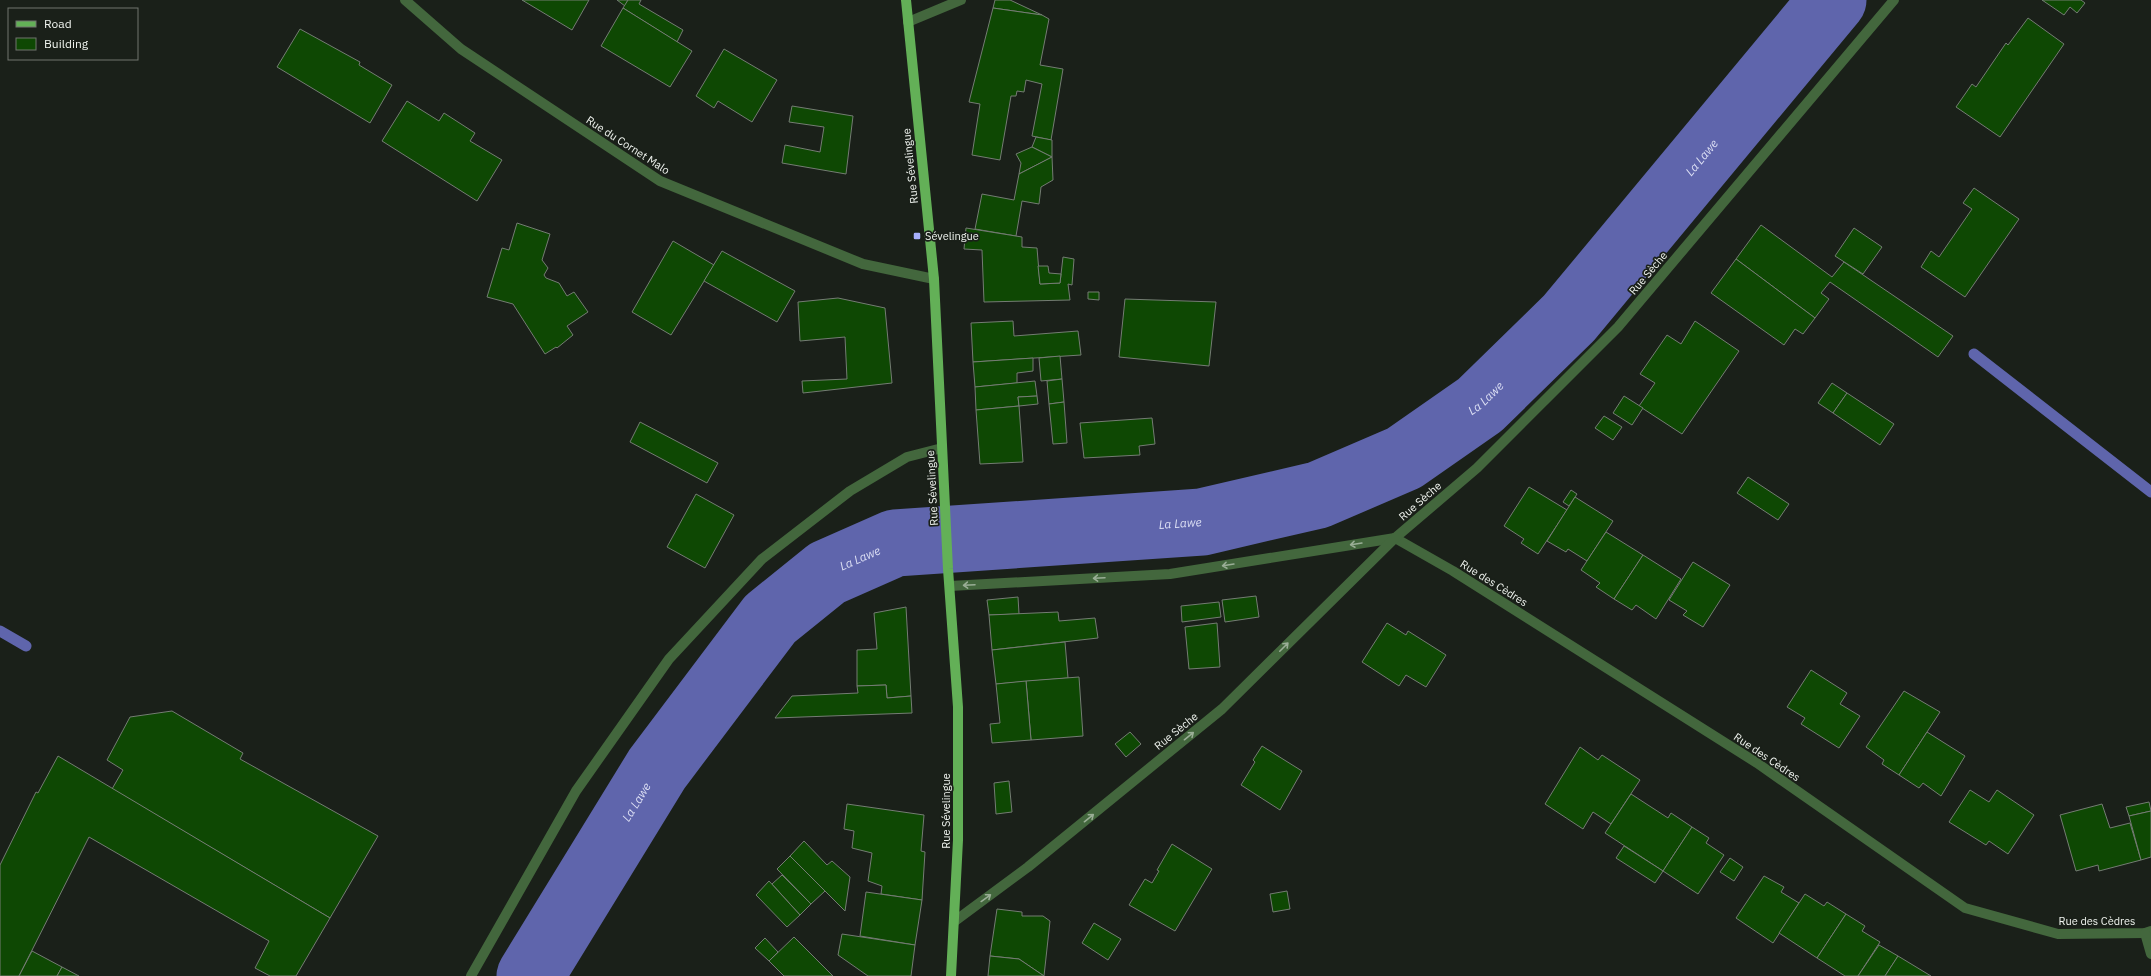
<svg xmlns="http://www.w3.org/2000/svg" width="2151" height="976" font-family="'IBM Plex Sans',sans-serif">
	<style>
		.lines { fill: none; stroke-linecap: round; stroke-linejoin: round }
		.stream { stroke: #5f65ac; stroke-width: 11 }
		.river { stroke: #5f65ac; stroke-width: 67 }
		.building { fill: #0e4803; stroke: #747c73 }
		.minor { stroke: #43673d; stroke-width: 10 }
		.major { stroke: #63b057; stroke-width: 10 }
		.oneway { stroke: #9aae96 }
		.poi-dot { fill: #a7b0fc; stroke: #1a2019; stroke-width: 1.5 }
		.labels { text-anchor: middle; stroke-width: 3.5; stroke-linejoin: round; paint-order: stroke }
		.street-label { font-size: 11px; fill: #f0f4ef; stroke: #1a2019 }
		.poi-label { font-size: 11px; fill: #f0f4ef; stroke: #1a2019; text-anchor: start }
		.water-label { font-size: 12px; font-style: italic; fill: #dcdff4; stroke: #1a2019 }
	</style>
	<rect width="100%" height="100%" fill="#1a2019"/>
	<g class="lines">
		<!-- stream -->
		<g class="stream">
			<path d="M1974,354L2151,492"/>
			<path d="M0,631L26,646"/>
		</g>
		<!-- river -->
		<path class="river" id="s1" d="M530,976L657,769L770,619L827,573L895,543L1202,522L1318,495L1404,458L1480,405L1569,318L1833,0"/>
	</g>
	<!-- building -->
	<g class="building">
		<path d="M522,0H589L572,30Z"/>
		<path d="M617,0H628L625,6Z"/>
		<path d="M628,0H641L639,4L683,30L677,42L623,8Z"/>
		<path d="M995,0H1010L1042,15L993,8Z"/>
		<path d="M2042,0H2081L2085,3L2077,13L2070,7L2064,15Z"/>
		<path d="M623,8L692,51L670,87L601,46Z"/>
		<path d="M993,8L1042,15L1049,19L1040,65L1063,69L1051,140L1032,136L1042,84L1026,80L1024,92L1017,91L1016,96H1011L1000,160L972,155L980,104L969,102Z"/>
		<path d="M2028,18L2064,44L2000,137L1956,107L1972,84L1976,87L2006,43L2008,45Z"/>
		<path d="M300,29L360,62L359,65L392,85L370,123L277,67Z"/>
		<path d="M724,49L777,80L752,122L718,101L714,108L696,96Z"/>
		<path d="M407,101L439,121L444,113L475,133L470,141L502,160L477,201L382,141Z"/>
		<path d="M792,106L853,116L846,174L782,163L785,145L820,152L824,127L789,122Z"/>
		<path d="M1036,137L1052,140V157L1032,147Z"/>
		<path d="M1032,147L1052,157L1019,174L1021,163L1016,154Z"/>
		<path d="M1052,157L1053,180L1041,187L1039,204L1022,201L1016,236L975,229L982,194L1014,200L1019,174Z"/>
		<path d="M1974,188L2019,219L1965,297L1921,267L1931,251L1939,257L1972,209L1963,203Z"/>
		<path d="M517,223L550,234L542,260L548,268L544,275L546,278L559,283L567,296L574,292L588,312L567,326L573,335L557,348L556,347L545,354L513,304L487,297L502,248L509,250Z"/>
		<path d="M1761,225L1832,277L1844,262L1953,336L1938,357L1830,282L1821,293L1829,299L1815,318L1736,259Z"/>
		<path d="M966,228L1022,237V247L1037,248L1040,284L1060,283L1063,257L1074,259L1072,285L1068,284L1070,300L984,302L982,250L964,249Z"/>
		<path d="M1854,228L1882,247L1863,274L1835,256Z"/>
		<path d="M673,241L714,265L671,335L632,312Z"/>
		<path d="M722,251L795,291L777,322L704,281Z"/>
		<path d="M1736,259L1815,318L1803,334L1795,329L1784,345L1711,293Z"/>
		<path d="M1038,266H1048L1049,273L1061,274L1060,283L1040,284Z"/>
		<path d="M1088,292H1099V300L1088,299Z"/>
		<path d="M838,298L885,308L892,383L803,393L802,381L847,379L845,337L800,341L798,302Z"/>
		<path d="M1125,299L1216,302L1209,366L1119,357Z"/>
		<path d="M1013,321L1014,336L1078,331L1081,355L973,362L971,323Z"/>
		<path d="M1695,321L1739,351L1682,434L1639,406L1655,383L1640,374L1667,335L1681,344Z"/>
		<path d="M1060,356L1062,379L1041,381L1039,358Z"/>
		<path d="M1033,358V371L1017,373V383L975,387L973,362Z"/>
		<path d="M1062,379L1064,402L1049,404L1047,381Z"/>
		<path d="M1035,381L1037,396L1018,397L1019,406L976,410L975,387Z"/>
		<path d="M1832,383L1847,393L1833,413L1818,403Z"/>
		<path d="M1847,393L1894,424L1880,445L1833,413Z"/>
		<path d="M1037,396L1038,404L1019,406L1018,397Z"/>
		<path d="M1624,396L1643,408L1632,425L1613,413Z"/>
		<path d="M1064,402L1067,443L1053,444L1049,404Z"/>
		<path d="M1019,406L1023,462L980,464L976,410Z"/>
		<path d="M1604,416L1622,427L1613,440L1595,428Z"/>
		<path d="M1152,418L1155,444L1139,446L1140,455L1084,458L1080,423Z"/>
		<path d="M640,422L718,463L707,483L630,442Z"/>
		<path d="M1748,477L1789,504L1778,520L1737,493Z"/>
		<path d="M1529,487L1567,510L1538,554L1521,543L1524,539L1504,526Z"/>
		<path d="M1571,490L1577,494L1569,506L1563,502Z"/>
		<path d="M696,494L734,515L705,568L667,547Z"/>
		<path d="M1575,497L1613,521L1587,561L1568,549L1566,552L1547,541Z"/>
		<path d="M1606,532L1643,555L1614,599L1596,587L1600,583L1581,570Z"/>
		<path d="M1643,555L1681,579L1656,619L1636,605L1632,610L1614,599Z"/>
		<path d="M1693,562L1730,585L1703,627L1683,615L1687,611L1669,600Z"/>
		<path d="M1256,596L1259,617L1225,622L1222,600Z"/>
		<path d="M1018,597L1019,614L989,615L987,600Z"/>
		<path d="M1219,602L1221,617L1182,622L1181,606Z"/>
		<path d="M906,607L911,696L887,698L886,685L857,686V650L877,649L874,613Z"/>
		<path d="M1058,612L1059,621L1095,618L1098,638L992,650L989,615Z"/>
		<path d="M1217,623L1220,667L1189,669L1185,627Z"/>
		<path d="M1387,623L1406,635L1408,631L1446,655L1426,687L1406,675L1399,686L1362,662Z"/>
		<path d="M1065,642L1068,678L996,684L992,650Z"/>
		<path d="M1811,670L1847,693L1840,704L1860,716L1839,748L1801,724L1805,718L1787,707Z"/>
		<path d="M1079,677L1083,736L1031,740L1026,681Z"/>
		<path d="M1026,681L1031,740L992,743L990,724L1000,723L996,684Z"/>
		<path d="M886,685L887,698L911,696L912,713L775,718L792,696L858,693L857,686Z"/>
		<path d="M1904,691L1940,712L1899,775L1882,764L1884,760L1866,747Z"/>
		<path d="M172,711L243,753L240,759L378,836L330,918L112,789L123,770L107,760L130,717Z"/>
		<path d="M1130,732L1141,744L1126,757L1115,744Z"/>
		<path d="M1927,732L1965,756L1941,796L1923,783L1919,788L1899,775Z"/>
		<path d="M1262,746L1302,771L1280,810L1241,785L1255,762L1253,760Z"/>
		<path d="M1580,747L1598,760L1602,755L1640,780L1611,824L1593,812L1583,829L1545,804Z"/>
		<path d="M58,756L330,918L296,976H270L255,968L269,941L89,837L19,976H0V865L36,792L38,793Z"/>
		<path d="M1009,781L1012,812L996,814L994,783Z"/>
		<path d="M1970,790L1989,802L1997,790L2034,815L2008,854L1989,841L1986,845L1949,822Z"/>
		<path d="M1631,794L1668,818L1671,813L1692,827L1663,871L1605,833Z"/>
		<path d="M2149,802L2151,811L2129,816L2126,807Z"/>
		<path d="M847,804L924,815L921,851L925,852L922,900L881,894L882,886L868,881L872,853L852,848L854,831L844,829Z"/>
		<path d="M2102,804L2110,828L2130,823L2141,860L2099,871L2098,865L2076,871L2060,815Z"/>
		<path d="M2151,811V857L2141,860L2129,816Z"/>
		<path d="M1692,827L1709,838L1706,843L1724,855L1698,894L1663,871Z"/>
		<path d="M804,841L827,865L832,861L850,877L845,911L790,856Z"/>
		<path d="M1172,844L1212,869L1175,931L1129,905L1145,879L1152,883L1159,871L1157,870Z"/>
		<path d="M1624,846L1663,871L1655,883L1616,858Z"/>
		<path d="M790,856L825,891L811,904L777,869Z"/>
		<path d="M1730,858L1743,867L1734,881L1720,872Z"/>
		<path d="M782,875L811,904L800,915L772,884Z"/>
		<path d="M1764,876L1784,887L1781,892L1799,903L1773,943L1736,918Z"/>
		<path d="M769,881L800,915L787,927L756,895Z"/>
		<path d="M1287,891L1290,909L1273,912L1270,894Z"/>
		<path d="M866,892L922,900L915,945L860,936Z"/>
		<path d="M1805,894L1824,906L1827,902L1846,914L1817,958L1779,933Z"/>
		<path d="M997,909L1022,912V916H1043L1050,921L1044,976L1019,959L990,956Z"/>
		<path d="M1846,914L1865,926L1862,931L1880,942L1858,976H1845L1817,958Z"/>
		<path d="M1094,923L1121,939L1108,960L1082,943Z"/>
		<path d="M842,934L915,945L911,976H868L838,955Z"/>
		<path d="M794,937L833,976H784L769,961Z"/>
		<path d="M765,938L778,952L769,961L755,948Z"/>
		<path d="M1879,945L1898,956L1885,976H1858Z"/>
		<path d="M32,951L62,967L57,976H19Z"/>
		<path d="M990,956L1019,959L1044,976H988Z"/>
		<path d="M1898,956L1931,976H1885Z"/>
		<path d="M62,967L79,976H57Z"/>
	</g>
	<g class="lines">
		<!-- minor -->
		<g class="minor">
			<path d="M405,0L461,49L660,181L863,264L934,279"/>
			<path d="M908,22L961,0"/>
			<path d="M1395,538L1453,571L1757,763L1965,908L2058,934L2145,933L2151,931"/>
			<path d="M950,586L1170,574L1395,538"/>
			<path d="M955,921L1028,867L1222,709L1395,538L1477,468L1618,327L1894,0"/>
			<path d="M2145,933L2151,954"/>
			<path d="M471,976L576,791L669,659L762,559L850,491L907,457L942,448"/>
		</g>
		<!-- major -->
		<path class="major" d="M906,0L934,279L948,569L958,707V840L951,976"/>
	</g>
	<!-- one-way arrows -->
	<defs><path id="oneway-shaft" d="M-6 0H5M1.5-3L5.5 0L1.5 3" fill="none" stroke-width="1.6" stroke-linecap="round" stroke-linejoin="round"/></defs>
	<g class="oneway">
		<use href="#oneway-shaft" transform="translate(1356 544) rotate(171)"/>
		<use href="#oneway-shaft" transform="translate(1228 565) rotate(171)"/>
		<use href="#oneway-shaft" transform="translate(1099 578) rotate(177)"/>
		<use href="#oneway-shaft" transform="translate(969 585) rotate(177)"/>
		<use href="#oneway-shaft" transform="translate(1284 647) rotate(-45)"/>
		<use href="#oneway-shaft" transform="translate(1189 736) rotate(-39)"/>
		<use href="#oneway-shaft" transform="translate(1089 818) rotate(-39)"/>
		<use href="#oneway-shaft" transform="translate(986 898) rotate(-36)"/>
	</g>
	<!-- markers -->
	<rect class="poi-dot" x="913" y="232" width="8" height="8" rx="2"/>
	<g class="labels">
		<!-- street labels -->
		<g class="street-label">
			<text transform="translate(628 145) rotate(33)" y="4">Rue du Cornet Malo</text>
			<text transform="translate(910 166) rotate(-96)" y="4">Rue Sévelingue</text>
			<text transform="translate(1648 273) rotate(-50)" y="4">Rue Sèche</text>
			<text transform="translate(932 488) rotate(-93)" y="4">Rue Sévelingue</text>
			<text transform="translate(1420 501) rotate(-41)" y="4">Rue Sèche</text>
			<text transform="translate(1494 583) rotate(32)" y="4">Rue des Cèdres</text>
			<text transform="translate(1176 731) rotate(-39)" y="4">Rue Sèche</text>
			<text transform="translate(1767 757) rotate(34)" y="4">Rue des Cèdres</text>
			<text transform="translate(946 811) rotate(-90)" y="4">Rue Sévelingue</text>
			<text x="2097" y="925">Rue des Cèdres</text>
		</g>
		<!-- poi labels -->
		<g class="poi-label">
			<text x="925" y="240">Sévelingue</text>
		</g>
		<!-- water labels -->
		<g class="water-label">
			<text dy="4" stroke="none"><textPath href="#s1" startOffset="1524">La Lawe</textPath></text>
			<text dy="4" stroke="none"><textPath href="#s1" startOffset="1200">La Lawe</textPath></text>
			<text dy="4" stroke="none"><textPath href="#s1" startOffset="864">La Lawe</textPath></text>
			<text dy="4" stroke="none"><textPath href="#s1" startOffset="540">La Lawe</textPath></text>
			<text dy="4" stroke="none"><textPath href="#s1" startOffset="204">La Lawe</textPath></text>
		</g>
	</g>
	<!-- legend -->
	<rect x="8" y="8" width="130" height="52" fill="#1a2019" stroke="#70756f"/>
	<rect x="16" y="21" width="20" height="6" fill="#63b057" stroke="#70756f"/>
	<text x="44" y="28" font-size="12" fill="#f0f4ef">Road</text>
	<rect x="16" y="38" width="20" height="12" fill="#0e4803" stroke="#70756f"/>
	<text x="44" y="48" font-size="12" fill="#f0f4ef">Building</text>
</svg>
